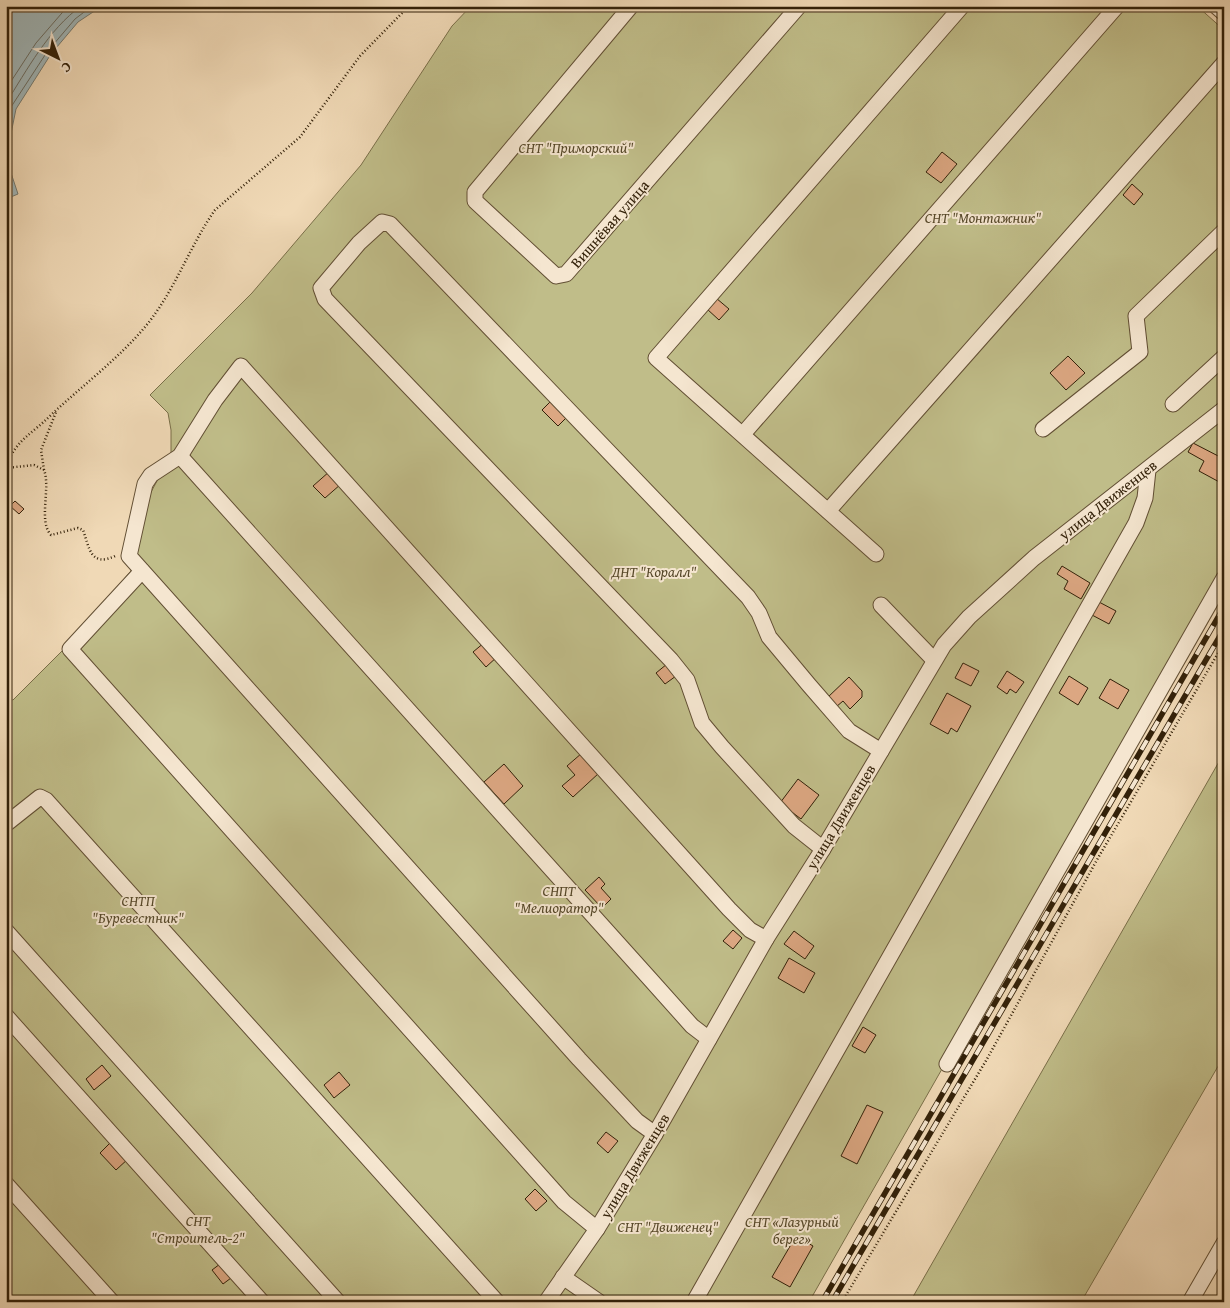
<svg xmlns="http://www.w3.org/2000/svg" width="1230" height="1308" font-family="'Gentium Book Plus',serif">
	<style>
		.green { fill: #c0bd89; stroke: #7a6f49 }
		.water { fill: #a0b7ba; stroke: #747b73 }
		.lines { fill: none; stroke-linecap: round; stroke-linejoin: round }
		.shore { stroke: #6a6c62; stroke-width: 1 }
		.building { fill: #dca782; stroke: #332109 }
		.minor-casing { stroke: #624f34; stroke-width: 17 }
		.path { stroke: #332109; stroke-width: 2.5; stroke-dasharray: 1 2.5; stroke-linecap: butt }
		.minor { stroke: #f5e6d0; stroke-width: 15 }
		.rail-casing { stroke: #332109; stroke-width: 5.5 }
		.rail { stroke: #f5e6d0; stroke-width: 4; stroke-dasharray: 11; stroke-linecap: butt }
		.labels { text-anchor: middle; stroke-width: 4; stroke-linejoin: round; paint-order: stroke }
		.park-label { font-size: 15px; font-style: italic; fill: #564829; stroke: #f5e6d0 }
		.street-label { font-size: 15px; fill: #332109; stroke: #f5e6d0 }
	</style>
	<rect width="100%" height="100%" fill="#f0d9b6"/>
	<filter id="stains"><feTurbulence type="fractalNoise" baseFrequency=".004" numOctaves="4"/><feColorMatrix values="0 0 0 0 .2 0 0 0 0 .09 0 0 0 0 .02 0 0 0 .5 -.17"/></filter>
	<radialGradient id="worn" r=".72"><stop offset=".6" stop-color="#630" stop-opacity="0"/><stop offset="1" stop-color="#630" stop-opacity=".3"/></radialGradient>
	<!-- green -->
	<g class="green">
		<path d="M471,6H1197L1224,30V575L809,1302H6V699L13,700L63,650L131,571L143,507L171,455V430L168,413L150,395L252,293L361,165L452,26Z"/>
		<path d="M1224,753V1056L1081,1302H910Z"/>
	</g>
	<!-- water -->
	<path class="water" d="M6,6H111L96,10L78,22L51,54L16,109L6,158L18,194L6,199Z"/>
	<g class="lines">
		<!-- shore -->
		<g class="shore">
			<path d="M6,89L36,43L68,6"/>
			<path d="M6,103C27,70 48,30 81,6"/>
			<path d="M6,132L11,107L47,52L75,19L92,6"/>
		</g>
	</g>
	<!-- building -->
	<g class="building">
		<path d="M942,152L957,164L941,183L926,172Z"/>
		<path d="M1132,184L1143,194L1134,205L1123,195Z"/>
		<path d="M716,298L729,309L719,320L707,309Z"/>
		<path d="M1068,356L1085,373L1066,390L1050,373Z"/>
		<path d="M553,399L569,415L558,426L542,410Z"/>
		<path d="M1193,443L1224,459L1223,484L1199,471L1204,461L1188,452Z"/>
		<path d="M330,471L341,484L325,498L313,486Z"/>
		<path d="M15,501L24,509L19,514L10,506Z"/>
		<path d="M1062,566L1090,583L1081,599L1064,589L1068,581L1057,574Z"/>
		<path d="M1099,602L1116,611L1109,624L1092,615Z"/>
		<path d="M485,642L498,656L486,667L473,652Z"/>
		<path d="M963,663L979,671L971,686L955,678Z"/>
		<path d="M667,664L676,676L665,684L656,673Z"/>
		<path d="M1007,671L1024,682L1016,693L1010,689L1007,694L997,687Z"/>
		<path d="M1069,676L1088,688L1078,705L1059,693Z"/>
		<path d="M849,677L862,691V697L850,709L843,701L836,707L827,698Z"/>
		<path d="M1110,679L1129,690L1118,709L1099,698Z"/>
		<path d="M947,693L971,706L957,732L951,728L948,734L930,724Z"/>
		<path d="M582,753L599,773L573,797L562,786L575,775L567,766Z"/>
		<path d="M504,764L523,786L504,804L484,782Z"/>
		<path d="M798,779L819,795L801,819L780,803Z"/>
		<path d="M599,877L605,884L601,888L611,899L602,908L585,890Z"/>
		<path d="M733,930L742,938L733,949L723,941Z"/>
		<path d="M794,931L814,946L805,959L784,944Z"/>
		<path d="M789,958L815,973L804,993L778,978Z"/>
		<path d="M863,1027L876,1035L865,1053L852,1046Z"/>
		<path d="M102,1065L111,1076L94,1090L86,1079Z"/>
		<path d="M339,1072L350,1085L334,1098L324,1085Z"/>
		<path d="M867,1105L883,1112L857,1164L841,1156Z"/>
		<path d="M606,1132L618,1141L608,1153L597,1143Z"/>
		<path d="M113,1140L129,1158L116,1170L100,1153Z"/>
		<path d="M535,1189L547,1201L536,1211L525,1199Z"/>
		<path d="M796,1236L813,1246L790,1287L772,1277Z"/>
		<path d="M220,1264L231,1278L223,1284L212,1270Z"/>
	</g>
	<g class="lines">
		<defs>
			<g id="minor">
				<path d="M631,6L475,192V201L556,276L566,274L799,6"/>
				<path d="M1216,6L1224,13"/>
				<path d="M1173,404L1224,357"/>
				<path d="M1043,429L1140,352L1136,316L1224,231"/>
				<path d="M743,434L1117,6"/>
				<path d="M180,456L650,979L692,1026L709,1039"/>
				<path d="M828,511L1224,63"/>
				<path d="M876,554L656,358L962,6"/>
				<path d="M142,571L70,649L564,1202L597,1229"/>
				<path d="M881,605L934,660"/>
				<path d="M6,824L40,797L46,800L497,1302"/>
				<path d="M823,849L794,826L722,747L702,723L687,680L671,660L325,299L321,288L359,243L382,222L390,224L748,597L759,613L769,637L809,685L849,731L881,751"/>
				<path d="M6,931L338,1302"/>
				<path d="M6,1016L262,1302"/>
				<path d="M947,1064L1224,578"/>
				<path d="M655,1134L637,1121L579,1059L129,556L145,484L151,475L180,456L215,400L241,366L729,909L750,930L766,939"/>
				<path d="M6,1184L112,1302"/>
				<path d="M563,1277L599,1302"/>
				<path d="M546,1302L597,1229L655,1134L766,939L823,849L944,645L969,617L1034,558L1224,409"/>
				<path d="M694,1302L1136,523L1145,498L1148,470"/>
				<path d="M1190,1302L1224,1243"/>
			</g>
		</defs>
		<!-- minor casing -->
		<use href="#minor" class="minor-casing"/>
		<!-- path -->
		<g class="path">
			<path d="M6,465C18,438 32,434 51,415C82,386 118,359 145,327C175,291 189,247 215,210L300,137L360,56L409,6"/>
			<path d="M6,468L34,465L44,470C51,488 38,521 51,535L78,528L83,530C89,546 90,568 115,556"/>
			<path d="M44,470L41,450L56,412"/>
			<path d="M842,1302L987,1059L1098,858L1224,643"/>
		</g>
		<!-- minor -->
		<use href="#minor" class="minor"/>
		<defs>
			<g id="rail">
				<path d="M822,1302L1224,607"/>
				<path d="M832,1302L1224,629"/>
			</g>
		</defs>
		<!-- rail casing -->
		<use href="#rail" class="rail-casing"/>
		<!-- rail -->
		<use href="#rail" class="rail"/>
	</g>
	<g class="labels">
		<!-- park labels -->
		<g class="park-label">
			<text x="576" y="153">СНТ "Приморский"</text>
			<text x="983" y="223">СНТ "Монтажник"</text>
			<text x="654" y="577">ДНТ "Коралл"</text>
			<text x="559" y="896">СНПТ<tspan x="559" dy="17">"Мелиоратор"</tspan></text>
			<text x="138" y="906">СНТП<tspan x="138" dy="17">"Буревестник"</tspan></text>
			<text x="198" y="1226">СНТ<tspan x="198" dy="17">"Строитель-2"</tspan></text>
			<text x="792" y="1227">СНТ «Лазурный<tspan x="792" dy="17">берег»</tspan></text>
			<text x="668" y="1232">СНТ "Движенец"</text>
		</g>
		<!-- street labels -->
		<g class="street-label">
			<text transform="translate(610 224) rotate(-49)" y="5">Вишнёвая улица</text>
			<text transform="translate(1108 500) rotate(-38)" y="5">улица Движенцев</text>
			<text transform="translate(841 817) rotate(-59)" y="5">улица Движенцев</text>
			<text transform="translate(635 1166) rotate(-59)" y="5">улица Движенцев</text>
		</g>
	</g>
	<!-- margin -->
	<rect width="1230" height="1308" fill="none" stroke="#f0d9b6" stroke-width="25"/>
	<rect x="8" y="8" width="1215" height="1293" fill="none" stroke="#332109" stroke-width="2.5"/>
	<rect x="12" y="12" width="1205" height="1283" fill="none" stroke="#332109"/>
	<!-- north arrow -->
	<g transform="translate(58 58) rotate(138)" stroke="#f5e6d0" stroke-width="4" paint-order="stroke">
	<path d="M0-4L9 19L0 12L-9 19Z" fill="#332109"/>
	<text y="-8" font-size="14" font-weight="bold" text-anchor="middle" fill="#332109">С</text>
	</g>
	<rect width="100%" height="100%" filter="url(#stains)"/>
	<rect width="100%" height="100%" fill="url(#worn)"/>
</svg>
